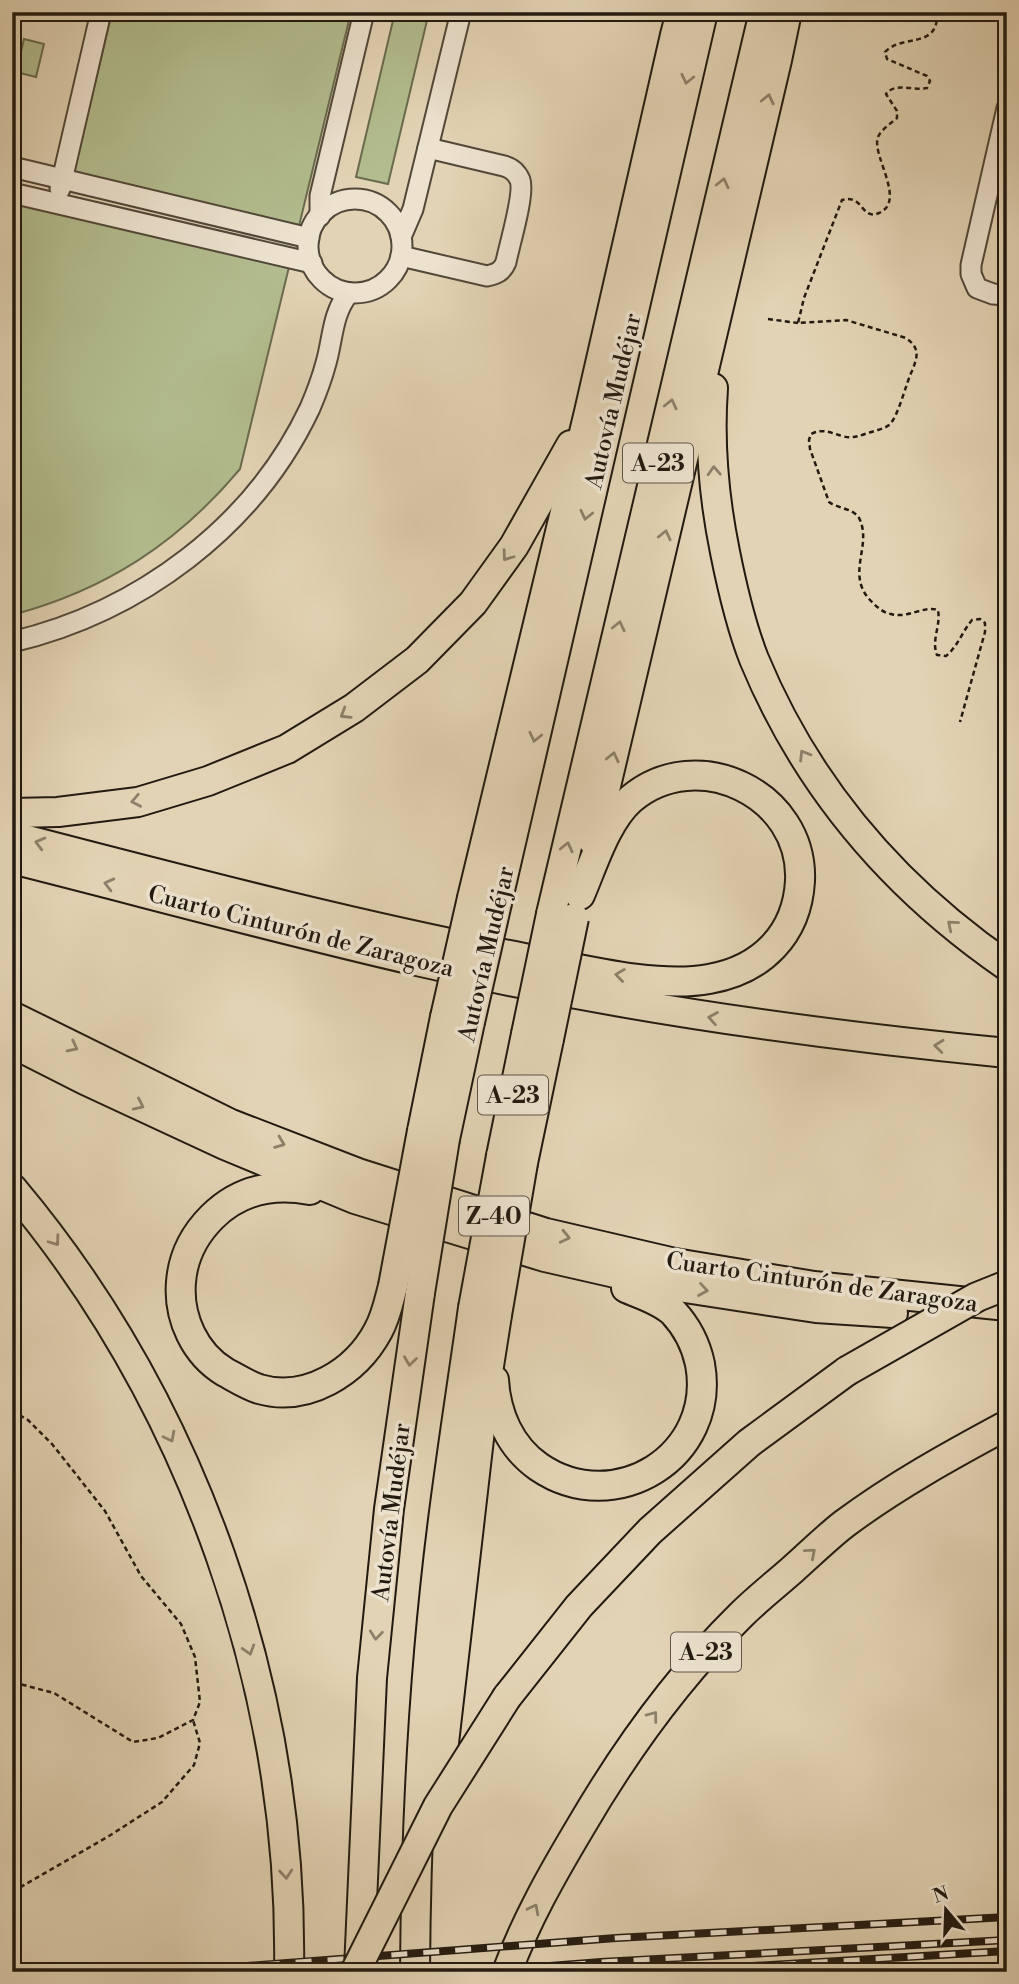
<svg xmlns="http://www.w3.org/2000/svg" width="1019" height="1984" font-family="'Libre Bodoni',serif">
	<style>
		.green { fill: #b2bc8e; stroke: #6a6b4f; stroke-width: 2 }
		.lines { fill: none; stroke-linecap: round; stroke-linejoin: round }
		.minor-casing { stroke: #524839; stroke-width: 23 }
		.highway-casing { stroke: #221a10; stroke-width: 32 }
		.path { stroke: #221a10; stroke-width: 2.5; stroke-dasharray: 5 3.5; stroke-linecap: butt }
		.minor { stroke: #ece2ce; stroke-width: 19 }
		.highway { stroke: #e2d3b4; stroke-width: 28 }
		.rail-casing { stroke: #221a10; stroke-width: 8 }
		.rail { stroke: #ece2ce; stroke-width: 5; stroke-dasharray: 16; stroke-linecap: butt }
		.highway-bridge-casing { stroke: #221a10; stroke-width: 32; stroke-linecap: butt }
		.highway-bridge { stroke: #e2d3b4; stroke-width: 28 }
		.oneway { stroke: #8c806a }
		.labels { text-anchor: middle; stroke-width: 7; stroke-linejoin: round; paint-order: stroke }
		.shield { fill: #ece2ce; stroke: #5f5649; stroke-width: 2 }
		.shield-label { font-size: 23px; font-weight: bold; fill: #221a10 }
		.street-label { font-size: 24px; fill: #221a10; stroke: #ece2ce }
	</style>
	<rect width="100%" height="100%" fill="#e2d3b4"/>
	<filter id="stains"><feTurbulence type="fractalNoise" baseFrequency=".00286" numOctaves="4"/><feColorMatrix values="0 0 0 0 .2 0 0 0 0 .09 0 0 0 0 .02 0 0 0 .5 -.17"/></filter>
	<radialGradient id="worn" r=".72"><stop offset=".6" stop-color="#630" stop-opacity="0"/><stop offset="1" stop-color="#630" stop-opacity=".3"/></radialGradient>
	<!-- green -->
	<g class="green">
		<path d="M112,12H351L298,230L73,176Z"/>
		<path d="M395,12H429L388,184L356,177Z"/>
		<path d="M24,39L44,44L36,77L16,72Z"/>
		<path d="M12,200L289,267L240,469C178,543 106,590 12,615Z"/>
	</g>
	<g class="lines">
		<defs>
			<g id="minor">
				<path d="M1007,108L971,265V274L977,288L993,294L1007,295"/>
				<path d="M12,167L309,238"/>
				<path d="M60,189L101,12"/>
				<path d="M12,193L312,263"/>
				<circle cx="355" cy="246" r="47"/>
				<path d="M320,216V196L364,12"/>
				<path d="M401,237L413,209L461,12"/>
				<path d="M401,256L487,276C496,274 502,272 506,262C509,246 525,194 520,180C517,173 512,168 504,166L428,148"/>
				<path d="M12,642C139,612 254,527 310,408C316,394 322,378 326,363C333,339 332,313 349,293"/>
			</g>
			<g id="highway">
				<path d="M713,388C709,443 714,498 725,552C732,587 741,626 754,659C807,787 894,888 1007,966"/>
				<path d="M12,813L58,812L138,802L208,781L287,749L354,708L417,660L473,603L514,546L571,445"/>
				<path d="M12,836C182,880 352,925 524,958C578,968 655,989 709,979C761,970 797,935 800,881C804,794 697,743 631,799C606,821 593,865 580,895"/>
				<path d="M593,841L777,60L787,12"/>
				<path d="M12,859C147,893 282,930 417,961C611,1006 809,1034 1007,1053"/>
				<path d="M472,898L589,412L675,35L681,12"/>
				<path d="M497,903L703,12"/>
				<path d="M551,914L764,12"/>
				<path d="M12,1016L231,1124L358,1173L546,1233L675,1263L814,1286L1007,1306"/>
				<path d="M12,1043L85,1080L225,1145L355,1199L545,1257L672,1286L816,1308L893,1313"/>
				<path d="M422,1131L445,1017"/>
				<path d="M445,1139L470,1022"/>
				<path d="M501,1156L526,1034"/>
				<path d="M523,1163L549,1039"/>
				<path d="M12,1188C193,1403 294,1691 289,1972"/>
				<path d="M310,1190C273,1183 239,1190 212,1217C194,1235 183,1256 181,1282C178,1318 195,1354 225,1372C236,1378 247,1385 259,1389C307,1403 356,1372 378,1331C386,1317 389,1301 393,1286"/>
				<path d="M494,1380C496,1414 510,1447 539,1467C615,1519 717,1456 700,1364C696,1345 686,1326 673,1312C660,1300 642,1295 626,1288"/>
				<path d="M507,1697L579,1606L650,1531L749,1443L847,1371"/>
				<path d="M438,1795L483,1404L497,1315"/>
				<path d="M359,1969L372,1678L389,1509L420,1293"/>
				<path d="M415,1972C416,1821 424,1669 443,1520C452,1449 463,1379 473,1308"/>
				<path d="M507,1972C526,1920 553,1873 581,1826C626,1749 677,1678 741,1615C757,1599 775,1585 792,1570C809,1555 826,1538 844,1524C895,1486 951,1455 1007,1425"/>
			</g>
		</defs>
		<!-- minor casing -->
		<use href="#minor" class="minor-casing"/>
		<!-- highway casing -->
		<use href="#highway" class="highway-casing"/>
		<!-- path -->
		<g class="path">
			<path d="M937,12C939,50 903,33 885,52L887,59L927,76L930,81L927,88C913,91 895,82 886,94L897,111V118C891,123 881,130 878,137C871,155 907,201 879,213C861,221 864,194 842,200L804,298L798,323L846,320L906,338C920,348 918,356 912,371C906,383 898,418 889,425C884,429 874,431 868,433C859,436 852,439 842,436C831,433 823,428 811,434L809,440L810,449L829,502C838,509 855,508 860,520C872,548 844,576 873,603C878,608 884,613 891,614C908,619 924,605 938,610C941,626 931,640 937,655L946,656C958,646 962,632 972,620L980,619L985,623V632L960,722"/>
			<path d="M768,319L798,323"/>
			<path d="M12,1411L28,1420L52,1444L105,1511L141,1576L181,1624L195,1657L200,1702L193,1720L158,1738L133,1742L54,1693L12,1682"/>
			<path d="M12,1890L19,1888L109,1836L162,1802L194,1765L200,1743L193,1720"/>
		</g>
		<!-- minor -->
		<use href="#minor" class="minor"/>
		<!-- highway -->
		<use href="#highway" class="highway"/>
		<defs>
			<g id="rail">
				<path d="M168,1972L616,1938L1007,1917"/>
				<path d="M474,1972L601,1962L1007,1940"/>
				<path d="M652,1972L1007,1951"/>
			</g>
		</defs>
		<!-- rail casing -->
		<use href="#rail" class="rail-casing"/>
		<!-- rail -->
		<use href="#rail" class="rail"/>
		<defs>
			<g id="highway-bridge">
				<path d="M445,1017L472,898"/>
				<path d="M470,1022L497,903"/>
				<path d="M526,1034L551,914"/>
				<path d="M549,1039L574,918"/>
				<path d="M393,1286L422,1131"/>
				<path d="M420,1293L445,1139"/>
				<path d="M473,1308L501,1156"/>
				<path d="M497,1315L523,1163"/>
				<path d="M847,1371L977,1297L1007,1285"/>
				<path d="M355,1972L438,1806L507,1697"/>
			</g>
		</defs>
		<!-- highway-bridge casing -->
		<use href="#highway-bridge" class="highway-bridge-casing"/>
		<!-- highway-bridge -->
		<use href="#highway-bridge" class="highway-bridge"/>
	</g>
	<!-- one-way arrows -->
	<defs><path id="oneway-chevron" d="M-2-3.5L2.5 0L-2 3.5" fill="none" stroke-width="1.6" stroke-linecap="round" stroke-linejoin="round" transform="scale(1.75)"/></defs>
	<g class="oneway">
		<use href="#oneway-chevron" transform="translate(687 79) rotate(103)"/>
		<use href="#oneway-chevron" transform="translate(768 99) rotate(-77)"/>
		<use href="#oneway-chevron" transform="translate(723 183) rotate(-77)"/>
		<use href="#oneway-chevron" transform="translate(671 404) rotate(-77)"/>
		<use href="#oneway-chevron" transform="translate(714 471) rotate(-93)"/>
		<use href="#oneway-chevron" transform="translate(586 515) rotate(103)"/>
		<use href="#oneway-chevron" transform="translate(665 535) rotate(-77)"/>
		<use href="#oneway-chevron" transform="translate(507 556) rotate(126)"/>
		<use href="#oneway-chevron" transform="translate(619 626) rotate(-77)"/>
		<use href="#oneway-chevron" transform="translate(345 714) rotate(149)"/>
		<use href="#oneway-chevron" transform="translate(535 737) rotate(103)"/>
		<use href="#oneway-chevron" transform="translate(804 755) rotate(-121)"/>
		<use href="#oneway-chevron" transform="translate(613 757) rotate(-77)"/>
		<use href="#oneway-chevron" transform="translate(136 801) rotate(169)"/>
		<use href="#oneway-chevron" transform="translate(40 843) rotate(-165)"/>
		<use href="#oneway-chevron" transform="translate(567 847) rotate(-77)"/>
		<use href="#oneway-chevron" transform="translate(109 884) rotate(-166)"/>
		<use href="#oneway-chevron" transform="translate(952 925) rotate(-140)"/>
		<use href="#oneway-chevron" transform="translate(620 975) rotate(-172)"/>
		<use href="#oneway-chevron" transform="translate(713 1018) rotate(-170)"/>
		<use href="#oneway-chevron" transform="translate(939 1046) rotate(-174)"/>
		<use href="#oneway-chevron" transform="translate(73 1047) rotate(27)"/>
		<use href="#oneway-chevron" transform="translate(139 1105) rotate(25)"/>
		<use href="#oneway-chevron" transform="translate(280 1143) rotate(21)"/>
		<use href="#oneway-chevron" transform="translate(565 1237) rotate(13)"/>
		<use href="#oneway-chevron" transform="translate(55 1241) rotate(54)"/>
		<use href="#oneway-chevron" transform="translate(703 1290) rotate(9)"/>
		<use href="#oneway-chevron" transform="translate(410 1361) rotate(98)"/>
		<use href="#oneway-chevron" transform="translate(170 1437) rotate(63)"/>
		<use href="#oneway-chevron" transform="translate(811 1553) rotate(-41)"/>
		<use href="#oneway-chevron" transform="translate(376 1635) rotate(96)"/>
		<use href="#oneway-chevron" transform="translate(249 1650) rotate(73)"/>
		<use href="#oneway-chevron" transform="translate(653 1716) rotate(-53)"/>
		<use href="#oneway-chevron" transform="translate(286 1874) rotate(85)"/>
		<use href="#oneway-chevron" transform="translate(534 1909) rotate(-63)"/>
	</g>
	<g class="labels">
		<!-- shield labels -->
		<g class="shield">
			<rect x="623" y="443.5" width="70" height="39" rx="5"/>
			<rect x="478" y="1075.5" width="70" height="39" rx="5"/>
			<rect x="459" y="1196.5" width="70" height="39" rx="5"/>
			<rect x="671" y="1632.5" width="70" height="39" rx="5"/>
		</g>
		<g class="shield-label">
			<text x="658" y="471">A-23</text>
			<text x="513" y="1103">A-23</text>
			<text x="494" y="1224">Z-40</text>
			<text x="706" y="1660">A-23</text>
		</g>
		<!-- street labels -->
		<g class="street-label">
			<text transform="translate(613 401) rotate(-77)" y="8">Autovía Mudéjar</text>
			<text transform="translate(301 931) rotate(14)" y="8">Cuarto Cinturón de Zaragoza</text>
			<text transform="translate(486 954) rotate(-77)" y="8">Autovía Mudéjar</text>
			<text transform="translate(822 1282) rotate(8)" y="8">Cuarto Cinturón de Zaragoza</text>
			<text transform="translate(391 1512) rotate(-83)" y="8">Autovía Mudéjar</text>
		</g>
	</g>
	<!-- margin -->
	<rect width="1019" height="1984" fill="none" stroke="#e2d3b4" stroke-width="42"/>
	<rect x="14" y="14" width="991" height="1956" fill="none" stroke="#221a10" stroke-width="3.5"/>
	<rect x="21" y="21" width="977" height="1942" fill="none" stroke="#221a10" stroke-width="2"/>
	<!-- north arrow -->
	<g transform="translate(946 1910) rotate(341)" stroke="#ece2ce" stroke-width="5" paint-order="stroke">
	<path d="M0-5L12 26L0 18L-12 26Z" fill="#221a10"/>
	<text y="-10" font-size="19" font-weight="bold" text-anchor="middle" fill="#221a10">N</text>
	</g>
	<rect width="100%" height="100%" filter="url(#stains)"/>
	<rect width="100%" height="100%" fill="url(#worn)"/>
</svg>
